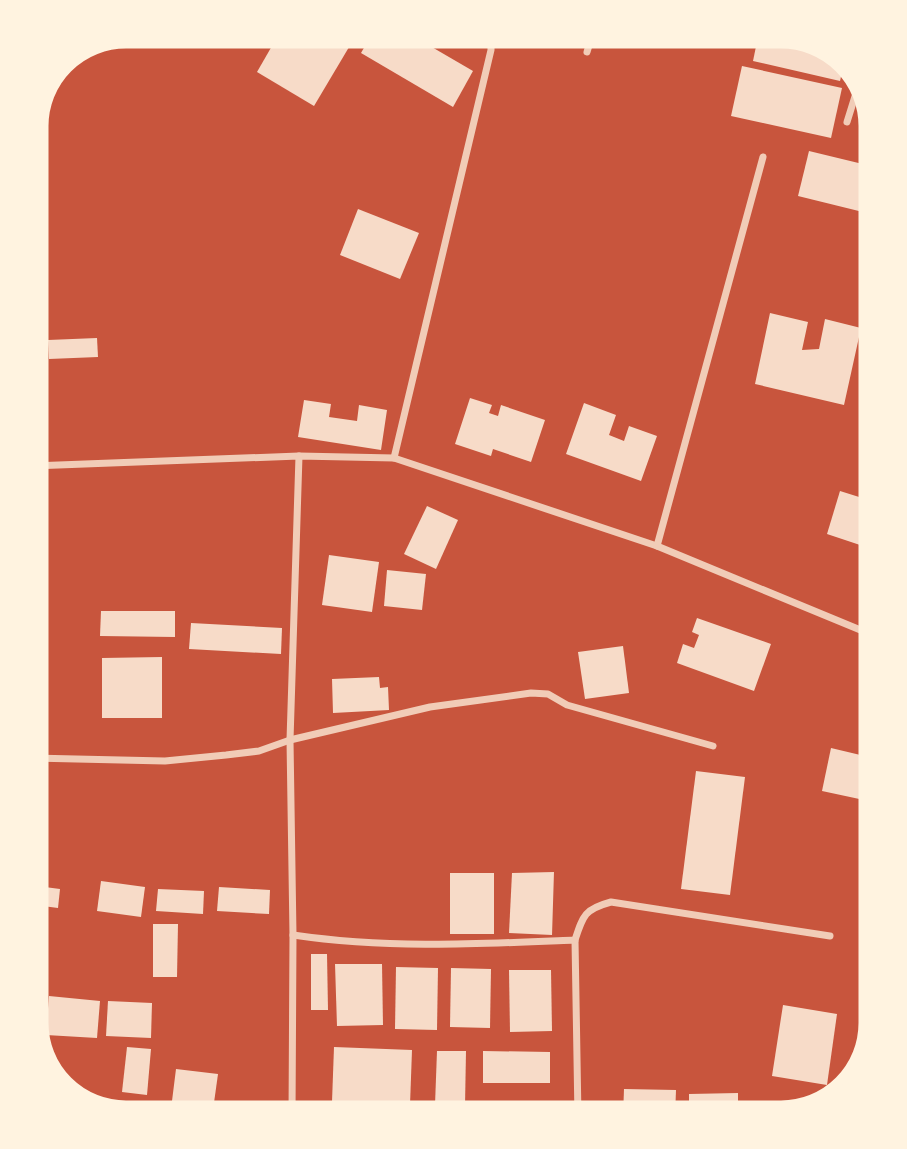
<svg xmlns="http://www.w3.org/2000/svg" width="907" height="1149" font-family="'Titillium Web',sans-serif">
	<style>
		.building { fill: #f7dbc8 }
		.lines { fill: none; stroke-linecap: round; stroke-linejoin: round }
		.minor { stroke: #f1ccb7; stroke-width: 7 }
		.rim { fill: none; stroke: #fff3e0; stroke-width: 9 }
	</style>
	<rect width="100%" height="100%" fill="#c8553d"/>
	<!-- building -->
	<g class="building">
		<path d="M280,32H358L314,106L257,72Z"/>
		<path d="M373,32H406L473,71L453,107L361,53Z"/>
		<path d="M759,32L833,49L845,60L840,81L753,61Z"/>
		<path d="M742,66L842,88L831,138L731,116Z"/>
		<path d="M809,151L875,167V215L798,196Z"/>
		<path d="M358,209L419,233L400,279L340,255Z"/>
		<path d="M770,313L808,322L802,350L819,349L825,319L861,328L844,405L755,384Z"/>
		<path d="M97,338L98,357L49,359L48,340Z"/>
		<path d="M470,398L492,405L489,413L498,416L501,405L545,420L531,462L493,449L491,456L455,444Z"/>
		<path d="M304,400L331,404L329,417L357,421L359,405L387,410L381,450L298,437Z"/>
		<path d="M584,403L616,415L609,435L624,441L629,426L657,436L641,481L566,454Z"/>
		<path d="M840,491L875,502V550L827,534Z"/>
		<path d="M427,506L458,520L436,569L404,554Z"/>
		<path d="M329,555L379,562L372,612L322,605Z"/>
		<path d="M387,570L426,574L422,610L384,606Z"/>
		<path d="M101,611H175V637L100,636Z"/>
		<path d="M697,618L771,644L754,691L677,663L683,644L694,648L699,635L692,632Z"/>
		<path d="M191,623L282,628L281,654L189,649Z"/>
		<path d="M623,646L629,693L585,699L578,652Z"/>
		<path d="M162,657V718H102V658Z"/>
		<path d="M379,677L380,688L388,687L389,710L333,713L332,679Z"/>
		<path d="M831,748L873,758L864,800L822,791Z"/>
		<path d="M696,771L745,777L730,895L681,889Z"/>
		<path d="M554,872L552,935L509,933L512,873Z"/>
		<rect x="450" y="873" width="44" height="61"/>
		<path d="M101,881L145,887L141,917L97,911Z"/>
		<path d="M37,886L60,889L58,908L35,905Z"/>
		<path d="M219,887L270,890L269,914L217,911Z"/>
		<path d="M158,889L204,891L203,914L156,911Z"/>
		<path d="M153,924H178L177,977H153Z"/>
		<path d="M311,954H327L328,1010H311Z"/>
		<path d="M335,964H382L383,1025L337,1026Z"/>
		<path d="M396,967L438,968L437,1030L395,1029Z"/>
		<path d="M451,968L491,969L490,1028L450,1027Z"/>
		<path d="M509,970H551L552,1031L510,1032Z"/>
		<path d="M49,996L100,1001L97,1038L46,1035Z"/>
		<path d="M108,1001L152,1003L151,1038L106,1036Z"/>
		<path d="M783,1005L837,1014L827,1085L772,1076Z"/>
		<path d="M127,1047L151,1049L147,1095L122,1092Z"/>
		<path d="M334,1047L412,1050L410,1105L332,1102Z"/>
		<path d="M437,1051H466L465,1106L435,1105Z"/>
		<path d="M483,1051L550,1052V1083H483Z"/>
		<path d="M176,1069L218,1074L212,1117H170Z"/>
		<path d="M624,1089L676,1090L675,1117H623Z"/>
		<path d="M738,1093V1117H689V1094Z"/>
	</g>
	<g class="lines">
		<!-- minor -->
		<g class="minor">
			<path d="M587,52L593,32"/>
			<path d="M847,122L861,77"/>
			<path d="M394,458L491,50V42L484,32"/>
			<path d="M32,466L299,456L394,458L657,546L875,636"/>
			<path d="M657,546L763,157"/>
			<path d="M32,758L165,761L226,755L259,751L290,740L430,707L531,693L548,694L567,705L713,746"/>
			<path d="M293,935C388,949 479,944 575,940"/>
			<path d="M292,1117L293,935L290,740L299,456"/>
			<path d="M578,1117L575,940C583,915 585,909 611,902L830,936"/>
		</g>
	</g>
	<!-- crop -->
	<path d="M0 0H907V1149H0ZM126 44H781A82 82 0 0 1 863 126V1023A82 82 0 0 1 781 1105H126A82 82 0 0 1 44 1023V126A82 82 0 0 1 126 44Z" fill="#fff3e0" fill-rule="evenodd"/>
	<path class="rim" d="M126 44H781A82 82 0 0 1 863 126V1023A82 82 0 0 1 781 1105H126A82 82 0 0 1 44 1023V126A82 82 0 0 1 126 44Z"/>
</svg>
